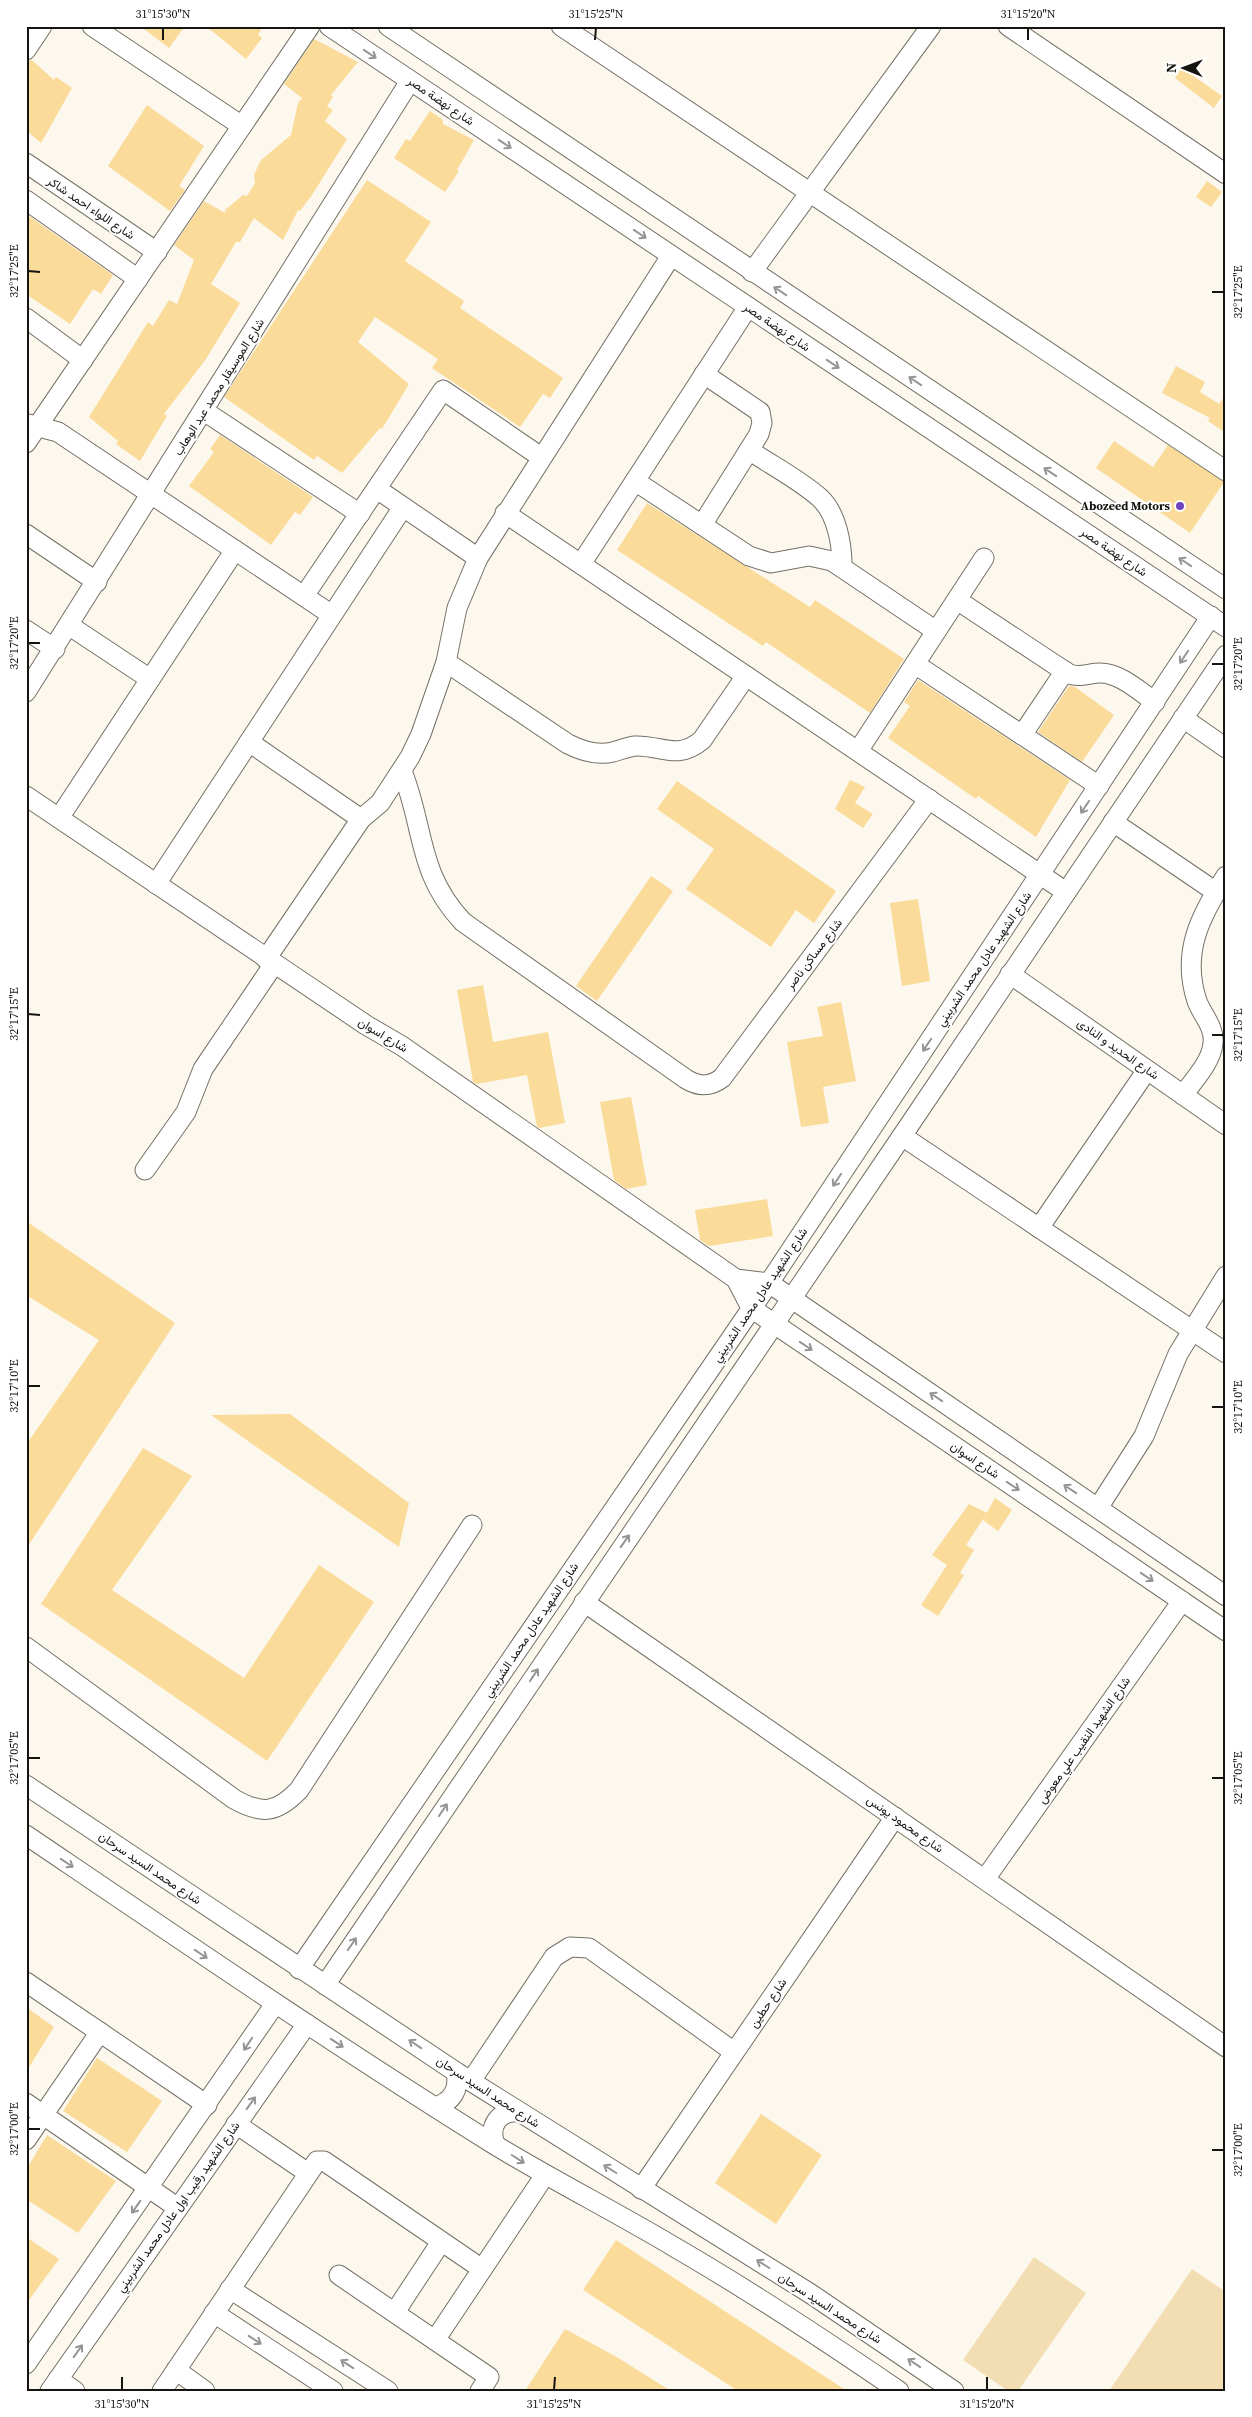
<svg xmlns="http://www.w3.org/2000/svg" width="1252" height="2417" font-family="'Source Serif 4',Vazirmatn,serif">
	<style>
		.green { fill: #f3deb4 }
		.building { fill: #fadb99 }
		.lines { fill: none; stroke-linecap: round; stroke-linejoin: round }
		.minor-casing { stroke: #747066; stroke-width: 21 }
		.minor { stroke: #fff; stroke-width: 19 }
		.oneway { stroke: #969593 }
		.ticks { fill: none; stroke: #161410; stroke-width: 2 }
		.poi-dot { fill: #6e44bc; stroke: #fff; stroke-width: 2 }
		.labels { text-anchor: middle; stroke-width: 4; stroke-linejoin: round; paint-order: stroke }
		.street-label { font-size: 12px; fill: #161410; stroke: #fff }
		.poi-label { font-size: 12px; font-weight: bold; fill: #161410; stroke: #fff; text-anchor: end }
		.neatline { fill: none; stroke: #161410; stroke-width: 2 }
		.ticks-label { font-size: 12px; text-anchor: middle; fill: #161410 }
	</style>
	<rect width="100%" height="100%" fill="#fdf8ed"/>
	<!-- green -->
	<g class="green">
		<path d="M1034,2257L1086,2293L1018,2391H1008L963,2360Z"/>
		<path d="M1192,2269L1226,2292V2391H1109Z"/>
	</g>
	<!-- building -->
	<g class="building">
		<path d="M140,26H185L169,48Z"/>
		<path d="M206,26H263L258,35L262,38L246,59Z"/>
		<path d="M314,39L358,62L331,95L333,97L327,106L333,110L325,121L347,139L312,195L300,211L298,210L283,240L254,218L240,242H236L211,284L240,303L206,359L164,414L167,416L140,461L116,444L118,441L89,417L148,322L153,326L169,300L177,304L194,260L174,245L204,201L225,213V210L243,195L247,196L255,183L254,175L261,160L291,135L298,103L302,98L284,84Z"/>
		<path d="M32,60L54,80L56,77L72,88L41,143L26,130V61Z"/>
		<path d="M1182,68L1222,96L1214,108L1175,78Z"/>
		<path d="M147,105L204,146L179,186L185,190L170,211L108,166Z"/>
		<path d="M430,111L443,120V124L474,140L457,170L459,171L445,192L394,158L406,139L410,141Z"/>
		<path d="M367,180L431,222L405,261L464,301L460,308L563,378L550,398L543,394L520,427L432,368L438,359L375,317L358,342L409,384L382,429L380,428L342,473L317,456L314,460L224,397Z"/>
		<path d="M1207,181L1222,192L1211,207L1196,197Z"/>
		<path d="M26,214L113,275L101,294L93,289L70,324L26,294Z"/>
		<path d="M1176,366L1205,382L1200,392L1219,404L1226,394V433L1208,421L1210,418L1162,393Z"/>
		<path d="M220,435L313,497L300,515L295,512L271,545L189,486L214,452L210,449Z"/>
		<path d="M1114,441L1153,467L1168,445L1224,482L1190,533L1096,468Z"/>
		<path d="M647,503L810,607L815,600L904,659L870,713L766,642L763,646L617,550Z"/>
		<path d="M918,680L1070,780L1036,837L978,796L976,799L888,738L910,706L904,702Z"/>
		<path d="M1069,686L1075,687L1114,715L1082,762L1038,732Z"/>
		<path d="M850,780L865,787L855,803L873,814L863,828L835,809Z"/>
		<path d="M677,781L836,891L814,923L796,910L771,947L686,889L714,849L657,809Z"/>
		<path d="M651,876L673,891L597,1001L576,986Z"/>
		<path d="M918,899L930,981L902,986L890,903Z"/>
		<path d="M483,985L493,1042L548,1032L565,1123L539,1128L537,1127L527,1075L477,1084L473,1082L457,990Z"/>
		<path d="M841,1002L856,1081L823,1087L829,1123L801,1127L787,1042L823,1036L817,1007Z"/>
		<path d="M631,1097L647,1185L626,1189L614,1180L600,1102Z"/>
		<path d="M767,1199L773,1236L709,1246L700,1240L695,1210Z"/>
		<path d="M26,1221L175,1323L26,1549V1445L99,1340L26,1295Z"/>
		<path d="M290,1414L409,1503L399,1547L211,1415Z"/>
		<path d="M143,1448L192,1476L112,1590L244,1678L319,1565L374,1602L267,1761L41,1604Z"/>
		<path d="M995,1498L1012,1510L998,1531L983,1520Z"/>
		<path d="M969,1504L987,1513L966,1545L974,1550L960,1573L964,1575L938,1616L921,1605L947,1565L932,1555Z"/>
		<path d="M26,2007L54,2027L26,2072Z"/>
		<path d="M97,2058L162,2101L127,2152L63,2111Z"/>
		<path d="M761,2114L822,2155L776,2224L715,2183Z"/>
		<path d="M47,2135L116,2181L78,2233L26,2199V2170Z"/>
		<path d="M26,2237L59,2259L26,2304Z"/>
		<path d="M616,2240L847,2391H738L583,2290Z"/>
		<path d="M565,2329L615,2356L671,2391H525Z"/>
	</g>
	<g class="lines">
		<defs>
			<g id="minor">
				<path d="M92,26L242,126"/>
				<path d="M329,26L1226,627"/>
				<path d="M388,26L1226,589"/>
				<path d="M561,26L1226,471"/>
				<path d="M1008,26L1226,174"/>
				<path d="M26,50L42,26"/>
				<path d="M26,163L157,252"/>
				<path d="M26,200L138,279"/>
				<path d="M752,272L931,26"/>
				<path d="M26,318L83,360"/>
				<path d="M204,411L360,514"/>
				<path d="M28,424L58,432L332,615"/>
				<path d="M26,443L310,26"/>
				<path d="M749,450C771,465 800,480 820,498C837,514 842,544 842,566"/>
				<path d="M635,481L749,556L771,563L809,556L832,561L936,631"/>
				<path d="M377,489L478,558"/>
				<path d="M505,513L1066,892"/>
				<path d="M702,525L759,434L762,423L760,412L704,374"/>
				<path d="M26,534L97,582"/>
				<path d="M581,564L748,307"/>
				<path d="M304,596L443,390L541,457"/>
				<path d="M957,600L1069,674C1080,678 1089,673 1100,673C1120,673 1139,691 1155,702"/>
				<path d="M70,626L150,679"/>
				<path d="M26,630L55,649"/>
				<path d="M446,662L568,744C582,751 597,756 613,752C620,750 628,747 635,746C662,745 677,761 702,740L746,676"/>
				<path d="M915,664L1099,786"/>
				<path d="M26,692L410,81"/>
				<path d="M1183,718L1226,748"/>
				<path d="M1022,735L1065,671"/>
				<path d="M249,742L361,819"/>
				<path d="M858,751L984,558"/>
				<path d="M402,771C425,829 417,873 463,922L686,1079C699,1087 710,1087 722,1078L929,799"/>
				<path d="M26,796L366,1025L402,1046L736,1279L769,1283L1226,1596"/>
				<path d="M59,818L235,550"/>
				<path d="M1113,822L1216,892"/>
				<path d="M156,884L403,507"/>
				<path d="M266,959L361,819L380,803L410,757L421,734L446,662L457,608L478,558L671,256"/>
				<path d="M1010,974L1226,1125"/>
				<path d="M1183,1095C1194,1080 1212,1061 1213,1043C1215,1027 1202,1015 1197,1001C1181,953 1200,916 1226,876"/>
				<path d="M902,1136L1226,1353"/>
				<path d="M145,1170L186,1112L203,1069L274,964"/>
				<path d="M1039,1228L1147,1070"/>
				<path d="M736,1279L751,1308L1226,1631"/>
				<path d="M1098,1508L1144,1436L1178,1354L1226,1276"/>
				<path d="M584,1602L1226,2047"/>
				<path d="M26,1647L234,1799C262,1815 277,1813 299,1790L472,1525"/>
				<path d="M26,1785L456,2072L811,2294L954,2391"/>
				<path d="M26,1835C181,1940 336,2046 495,2145C554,2181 616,2212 676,2248C752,2292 826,2341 899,2391"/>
				<path d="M985,1879L1182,1601"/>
				<path d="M299,1969L769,1283L1211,616"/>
				<path d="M26,1982L207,2105"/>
				<path d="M325,1985L902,1136L1226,655"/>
				<path d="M471,2081L554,1957L570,1947L589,1948L734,2052"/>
				<path d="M26,2103L178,2208"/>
				<path d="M435,2107C452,2102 460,2090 456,2072"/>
				<path d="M236,2124L308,2173"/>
				<path d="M26,2140L100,2032"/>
				<path d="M495,2144C488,2126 499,2110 519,2112"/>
				<path d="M641,2189L895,1817"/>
				<path d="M339,2275L489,2377L480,2391"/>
				<path d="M230,2289L388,2391"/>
				<path d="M395,2312L441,2242"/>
				<path d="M214,2313L333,2391"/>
				<path d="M435,2340L545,2175"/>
				<path d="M26,2364L275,2004"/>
				<path d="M176,2370L205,2391"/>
				<path d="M58,2379L75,2391"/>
				<path d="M50,2391L307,2024"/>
				<path d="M162,2391L317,2161H324L482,2269"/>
			</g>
		</defs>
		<!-- minor casing -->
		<use href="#minor" class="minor-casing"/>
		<!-- minor -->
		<use href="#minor" class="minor"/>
	</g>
	<!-- one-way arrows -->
	<defs><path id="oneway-shaft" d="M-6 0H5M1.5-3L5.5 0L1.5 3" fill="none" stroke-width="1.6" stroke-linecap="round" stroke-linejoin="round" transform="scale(1.25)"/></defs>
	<g class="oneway">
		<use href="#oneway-shaft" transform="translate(370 54) rotate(34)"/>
		<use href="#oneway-shaft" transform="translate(505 144) rotate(34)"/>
		<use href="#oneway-shaft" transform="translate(640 234) rotate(34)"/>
		<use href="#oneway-shaft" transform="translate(780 291) rotate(-146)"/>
		<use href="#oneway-shaft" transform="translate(833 364) rotate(34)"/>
		<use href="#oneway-shaft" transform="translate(915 381) rotate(-146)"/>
		<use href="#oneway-shaft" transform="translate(1050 472) rotate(-146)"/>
		<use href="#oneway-shaft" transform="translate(1185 562) rotate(-146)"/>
		<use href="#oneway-shaft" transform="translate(1184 657) rotate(124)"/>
		<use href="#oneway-shaft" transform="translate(1085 807) rotate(124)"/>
		<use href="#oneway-shaft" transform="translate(927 1045) rotate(124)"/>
		<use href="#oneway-shaft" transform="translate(837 1180) rotate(124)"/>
		<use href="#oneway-shaft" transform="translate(806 1346) rotate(34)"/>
		<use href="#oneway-shaft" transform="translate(936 1397) rotate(-146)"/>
		<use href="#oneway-shaft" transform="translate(1013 1486) rotate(34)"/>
		<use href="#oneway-shaft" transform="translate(1070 1489) rotate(-146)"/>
		<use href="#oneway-shaft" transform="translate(625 1541) rotate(-55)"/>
		<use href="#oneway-shaft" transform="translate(1147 1577) rotate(34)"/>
		<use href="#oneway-shaft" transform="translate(534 1675) rotate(-56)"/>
		<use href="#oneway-shaft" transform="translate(443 1810) rotate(-56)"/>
		<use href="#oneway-shaft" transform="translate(67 1863) rotate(34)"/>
		<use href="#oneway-shaft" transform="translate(352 1944) rotate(-56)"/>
		<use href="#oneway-shaft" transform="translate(201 1954) rotate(34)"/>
		<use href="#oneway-shaft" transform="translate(337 2043) rotate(33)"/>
		<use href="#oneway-shaft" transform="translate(248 2044) rotate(124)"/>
		<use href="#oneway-shaft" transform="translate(415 2044) rotate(-146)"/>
		<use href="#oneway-shaft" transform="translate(251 2103) rotate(-55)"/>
		<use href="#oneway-shaft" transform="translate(518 2159) rotate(32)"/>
		<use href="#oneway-shaft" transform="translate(610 2169) rotate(-148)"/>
		<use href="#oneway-shaft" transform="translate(136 2207) rotate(125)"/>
		<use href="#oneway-shaft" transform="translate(763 2264) rotate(-148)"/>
		<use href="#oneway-shaft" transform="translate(255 2340) rotate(33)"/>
		<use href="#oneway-shaft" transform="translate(78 2351) rotate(-55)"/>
		<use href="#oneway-shaft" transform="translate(914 2363) rotate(-146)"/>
		<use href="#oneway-shaft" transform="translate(347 2364) rotate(-147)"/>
	</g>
	<!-- ticks -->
	<path class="ticks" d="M163,40V28M595,40L596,28M1028,40V28M28,271L40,272M1212,292H1224M28,643H40M1212,664H1224M28,1014L40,1015M1212,1035H1224M28,1386H40M1212,1407H1224M28,1758H40M1212,1778H1224M28,2129H40M1212,2150H1224M122,2390V2377M554,2390L555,2377M987,2390V2377"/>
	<!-- markers -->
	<circle class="poi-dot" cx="1180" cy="506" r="5"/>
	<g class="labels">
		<!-- street labels -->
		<g class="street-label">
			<text transform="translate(441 101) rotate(34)" y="4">شارع نهضة مصر</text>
			<text transform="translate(91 208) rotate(34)" y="4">شارع اللواء احمد شاكر</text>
			<text transform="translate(777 327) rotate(34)" y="4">شارع نهضة مصر</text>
			<text transform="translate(219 387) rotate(-58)" y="4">شارع الموسيقار محمد عبد الوهاب</text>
			<text transform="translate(1114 552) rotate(34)" y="4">شارع نهضة مصر</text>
			<text transform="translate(814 954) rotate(-53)" y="4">شارع مساكن ناصر</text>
			<text transform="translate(984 959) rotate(-56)" y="4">شارع الشهيد عادل محمد الشربيني</text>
			<text transform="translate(383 1035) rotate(31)" y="4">شارع اسوان</text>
			<text transform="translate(1118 1049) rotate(35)" y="4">شارع الحديد و النادى</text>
			<text transform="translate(760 1295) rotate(-56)" y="4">شارع الشهيد عادل محمد الشربيني</text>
			<text transform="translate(975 1460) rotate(34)" y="4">شارع اسوان</text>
			<text transform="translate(531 1630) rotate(-56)" y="4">شارع الشهيد عادل محمد الشربيني</text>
			<text transform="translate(1084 1740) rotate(-55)" y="4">شارع الشهيد النقيب علي معوض</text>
			<text transform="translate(905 1824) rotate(35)" y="4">شارع محمود يونس</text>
			<text transform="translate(150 1868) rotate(34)" y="4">شارع محمد السيد سرحان</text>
			<text transform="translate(768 2003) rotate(-56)" y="4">شارع حطين</text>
			<text transform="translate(488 2092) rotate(33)" y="4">شارع محمد السيد سرحان</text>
			<text transform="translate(178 2207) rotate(-55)" y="4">شارع الشهيد رقيب اول عادل محمد الشربيني</text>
			<text transform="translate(830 2308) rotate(33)" y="4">شارع محمد السيد سرحان</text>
		</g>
		<!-- poi labels -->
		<g class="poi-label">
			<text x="1170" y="510">Abozeed Motors</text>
		</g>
	</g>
	<!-- border -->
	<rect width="1252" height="2417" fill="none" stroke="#ffffff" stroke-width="55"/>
	<!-- north arrow -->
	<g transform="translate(1184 68) rotate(271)" stroke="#ffffff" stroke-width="4" paint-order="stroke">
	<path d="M0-4L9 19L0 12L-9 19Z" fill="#161410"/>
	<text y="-8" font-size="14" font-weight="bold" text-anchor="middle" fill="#161410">N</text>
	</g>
	<rect x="28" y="28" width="1196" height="2362" class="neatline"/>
	<g class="ticks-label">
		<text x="163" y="18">31°15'30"N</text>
		<text x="596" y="18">31°15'25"N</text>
		<text x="1028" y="18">31°15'20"N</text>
		<text transform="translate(14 271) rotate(-90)" y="4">32°17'25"E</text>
		<text transform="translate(1238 292) rotate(-90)" y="4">32°17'25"E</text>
		<text transform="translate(14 643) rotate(-90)" y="4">32°17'20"E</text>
		<text transform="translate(1238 664) rotate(-90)" y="4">32°17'20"E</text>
		<text transform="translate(14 1014) rotate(-90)" y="4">32°17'15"E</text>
		<text transform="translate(1238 1035) rotate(-90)" y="4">32°17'15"E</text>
		<text transform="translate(14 1386) rotate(-90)" y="4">32°17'10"E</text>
		<text transform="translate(1238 1407) rotate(-90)" y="4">32°17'10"E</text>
		<text transform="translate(14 1758) rotate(-90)" y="4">32°17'05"E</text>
		<text transform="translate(1238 1778) rotate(-90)" y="4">32°17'05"E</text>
		<text transform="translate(14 2129) rotate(-90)" y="4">32°17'00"E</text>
		<text transform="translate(1238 2150) rotate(-90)" y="4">32°17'00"E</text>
		<text x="122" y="2408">31°15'30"N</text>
		<text x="554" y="2408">31°15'25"N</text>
		<text x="987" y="2408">31°15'20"N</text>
	</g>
</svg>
